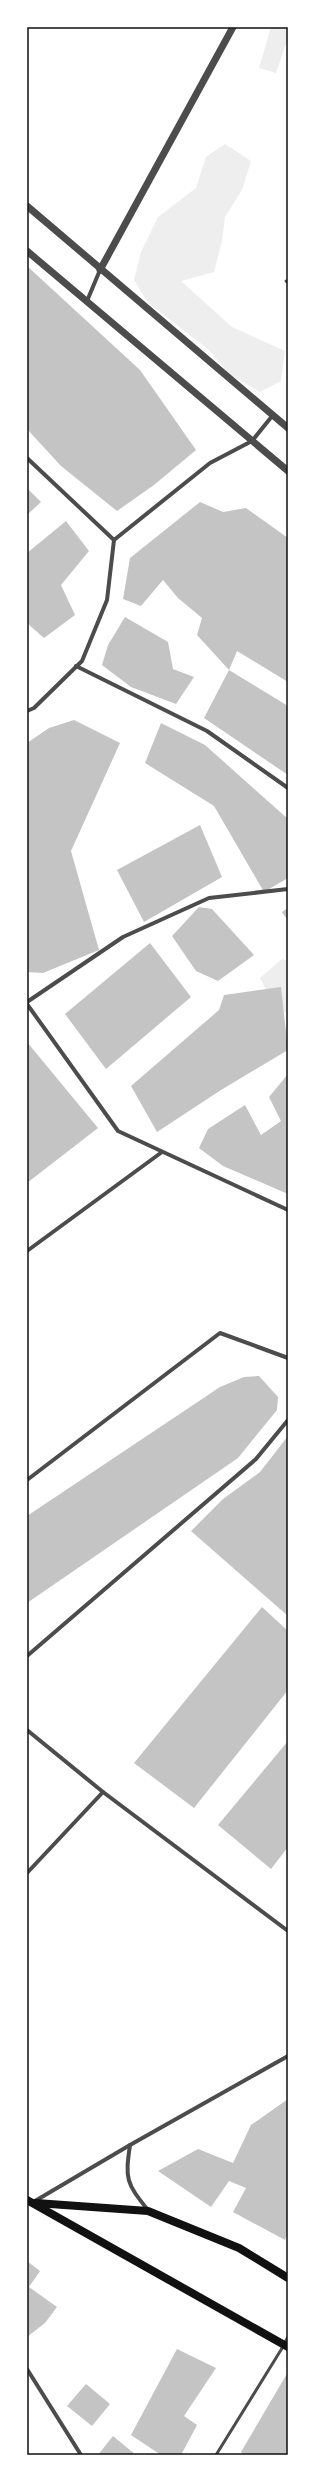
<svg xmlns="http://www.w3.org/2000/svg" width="315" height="2482" font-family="'Open Sans',sans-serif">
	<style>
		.green { fill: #eee }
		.building { fill: #c4c4c4 }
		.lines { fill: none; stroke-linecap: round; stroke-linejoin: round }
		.service { stroke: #4c4c4c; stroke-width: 3 }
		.minor { stroke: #4c4c4c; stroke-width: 4 }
		.tertiary { stroke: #4c4c4c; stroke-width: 7 }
		.secondary { stroke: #111; stroke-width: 8 }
		.neatline { fill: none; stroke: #111; stroke-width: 1.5 }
	</style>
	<rect width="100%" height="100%" fill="#fff"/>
	<!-- green -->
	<g class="green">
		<path d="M271,27H288V38L276,73L259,68Z"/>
		<path d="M225,144L251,161L242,190L225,217L222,241L214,272L181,281L232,327L285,351L281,381L260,392L229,374L208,349L148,303L134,280L141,252L158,217L196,188L206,157Z"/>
		<path d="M282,959L288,961V1013L276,1010L260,978Z"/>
	</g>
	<!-- building -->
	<g class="building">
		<path d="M27,266L140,370L196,450L154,485L117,511L61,466L27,429Z"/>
		<path d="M27,488L41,502L27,515Z"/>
		<path d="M200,502L223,512L246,508L288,538V682L237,651L229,670L197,635L202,618L178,598L163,580L141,606L123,599L130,558Z"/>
		<path d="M66,521L89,551L61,585L75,615L44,638L27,623V553Z"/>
		<path d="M125,617L168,642L173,669L194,677L176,704L131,687L102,665L108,645Z"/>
		<path d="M229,670L288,706V775L204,718Z"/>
		<path d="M74,720L120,743L71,851L99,950L43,973L27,972V743L49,728Z"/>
		<path d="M161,723L205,745L288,819V878L264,892L214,806L145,763Z"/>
		<path d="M200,825L222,877L144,922L117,870Z"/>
		<path d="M199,907L212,909L254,955L218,981L196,971L172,936Z"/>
		<path d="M288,908V921L282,912Z"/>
		<path d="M150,943L191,997L106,1069L65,1014Z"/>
		<path d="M281,987L288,1050L221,1090L157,1132L131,1086L219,1010L224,995Z"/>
		<path d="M27,1042L98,1128L27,1183Z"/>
		<path d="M288,1074V1194L223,1166L199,1148L208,1129L245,1105L261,1135L281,1121L269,1097Z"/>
		<path d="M259,1376L278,1397L277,1410L238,1458L27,1603V1516L220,1387L244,1377Z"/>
		<path d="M288,1436V1616L191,1531L223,1499L260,1472Z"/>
		<path d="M262,1607L288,1631V1690L194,1808L134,1763Z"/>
		<path d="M288,1741V1847L271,1869L218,1825Z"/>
		<path d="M288,2099V2233L285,2240L233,2212L246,2188L229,2181L211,2207L158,2171L198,2149L233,2163L251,2125Z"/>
		<path d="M27,2261L40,2271L29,2287L57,2307L45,2323L27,2337Z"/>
		<path d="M177,2349L216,2368L184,2416L197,2425L181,2455H161L131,2435Z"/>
		<path d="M288,2372V2455H244L241,2452Z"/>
		<path d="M86,2384L110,2404L92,2426L67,2406Z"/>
		<path d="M113,2436L136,2455H98Z"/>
	</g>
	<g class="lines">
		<!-- service -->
		<g class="service">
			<path d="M286,281L288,283"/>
			<path d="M216,2455L284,2345"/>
		</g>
		<!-- minor -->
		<g class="minor">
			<path d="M87,301L100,270"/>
			<path d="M27,458L114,540"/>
			<path d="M76,666L207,731L288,788"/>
			<path d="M27,711L34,708L82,661L107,600L114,540L210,463L252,441L273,415"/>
			<path d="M27,1002L123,937L209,898L288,889"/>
			<path d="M27,1004L118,1131L288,1210"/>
			<path d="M27,1251L162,1152"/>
			<path d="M27,1480L220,1333L288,1358"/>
			<path d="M27,1656L256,1459L288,1420"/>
			<path d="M27,1730L103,1792L288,1931"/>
			<path d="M27,1873L103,1792"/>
			<path d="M130,2145C125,2179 126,2183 148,2210"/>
			<path d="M35,2201L130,2145L288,2056"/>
			<path d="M284,2345L288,2338"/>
			<path d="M27,2369L81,2455"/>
		</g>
		<!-- tertiary -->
		<g class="tertiary">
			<path d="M27,206L288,428"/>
			<path d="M27,251L288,471"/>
			<path d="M100,270L233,27"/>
		</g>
		<!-- secondary -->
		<g class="secondary">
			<path d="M27,2200L288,2347"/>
			<path d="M36,2203L148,2211L239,2248L288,2278"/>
		</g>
	</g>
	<!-- border -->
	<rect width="315" height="2482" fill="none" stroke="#ffffff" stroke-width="56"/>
	<rect x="28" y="28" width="259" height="2426" class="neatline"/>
</svg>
